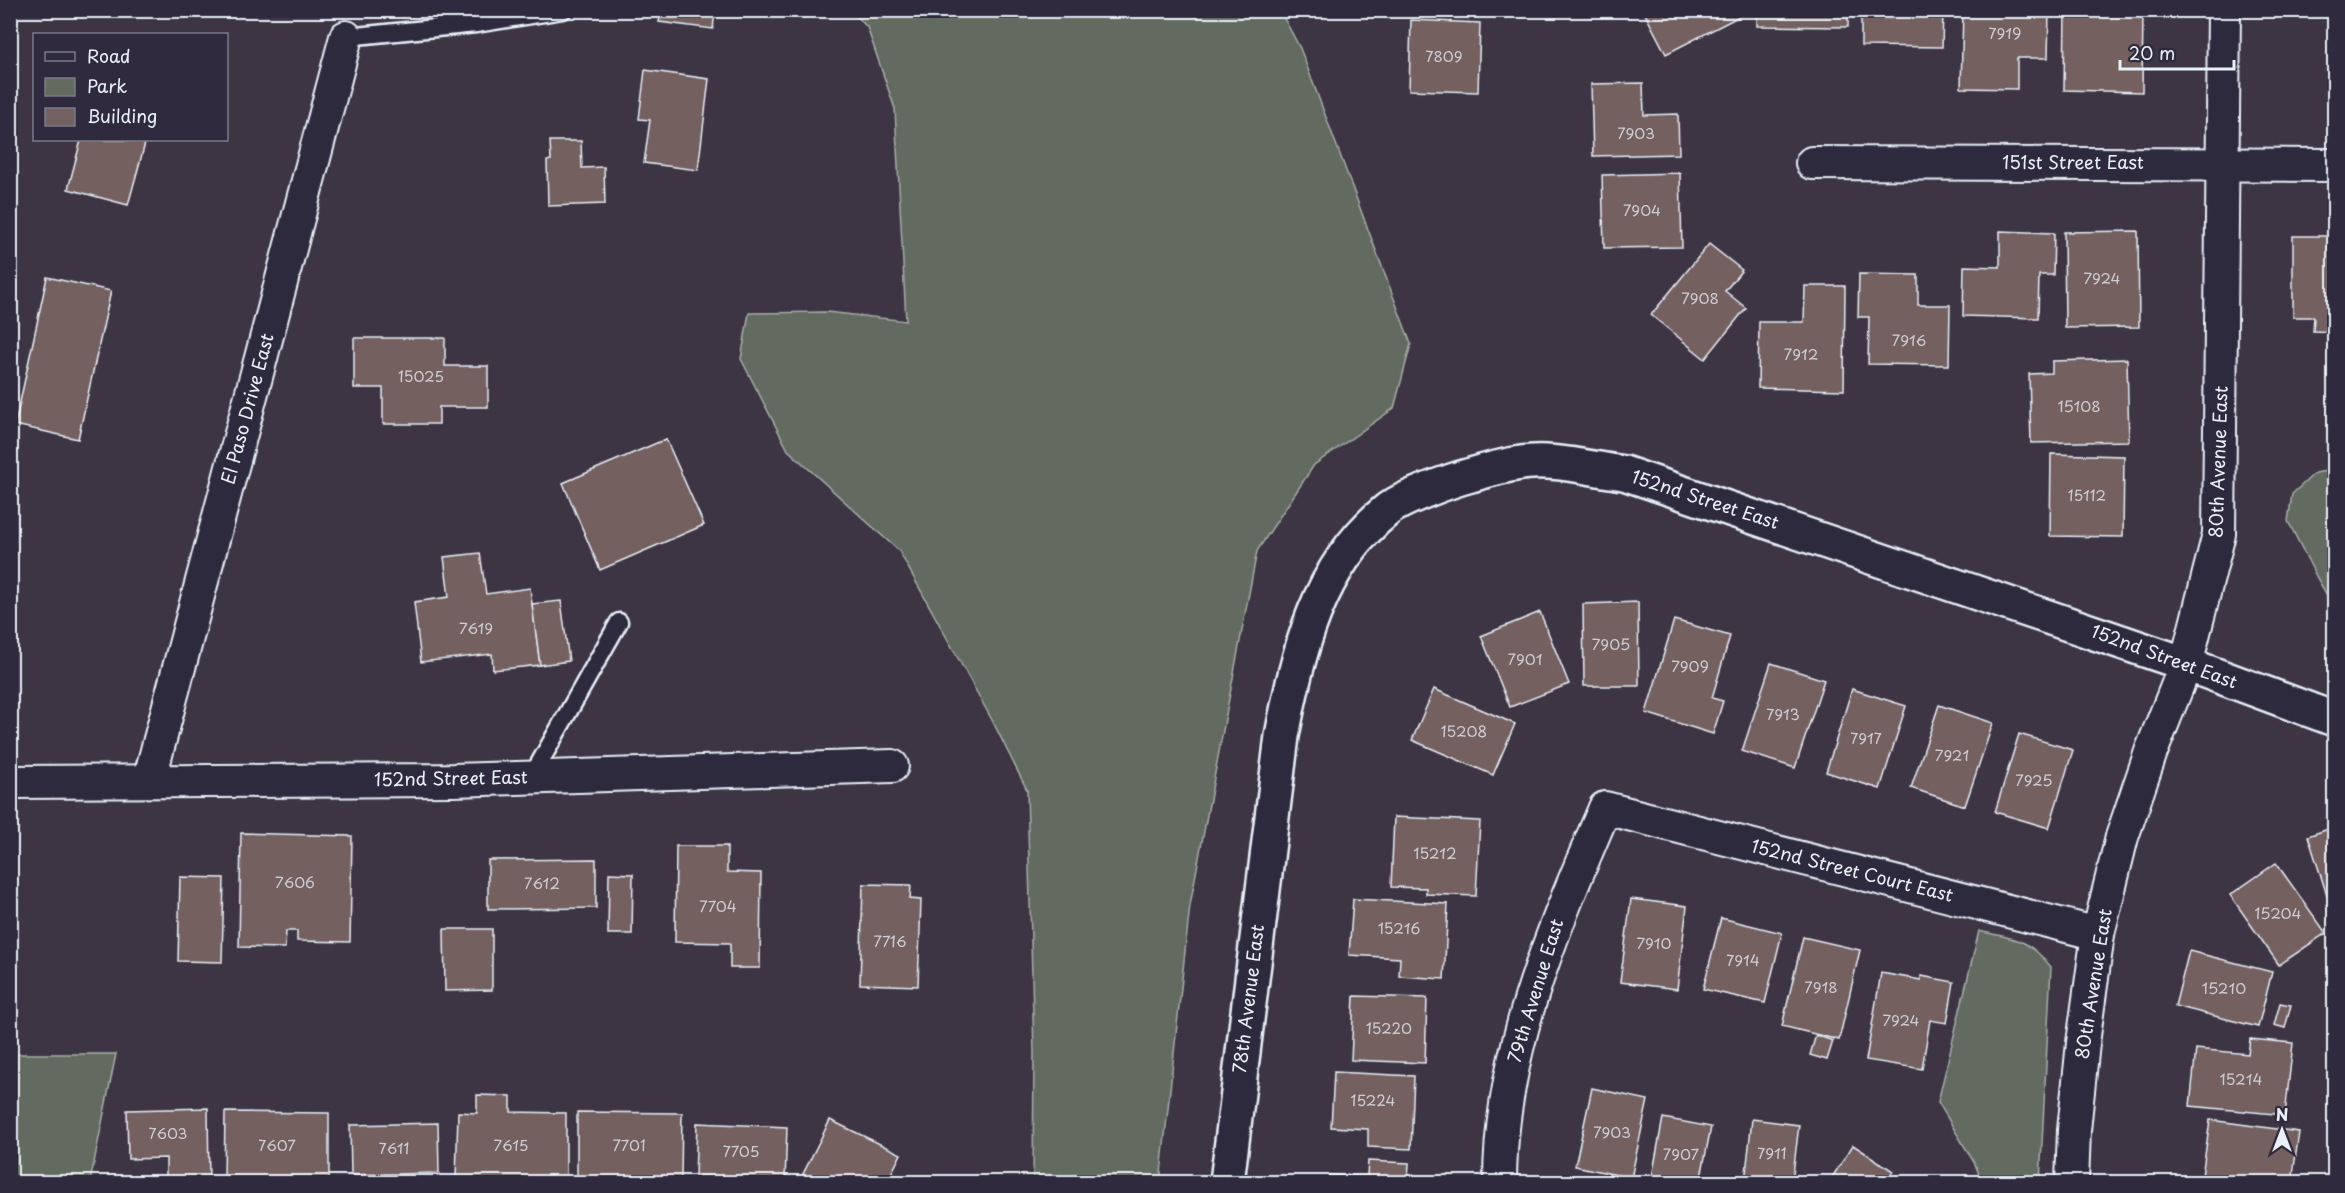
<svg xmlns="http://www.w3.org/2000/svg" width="2345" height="1193" font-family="'Playpen Sans',sans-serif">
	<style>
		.green { fill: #646b5e; stroke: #a6aeab; stroke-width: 1.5 }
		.building { fill: #746161; stroke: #e8f1f8; stroke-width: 1.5 }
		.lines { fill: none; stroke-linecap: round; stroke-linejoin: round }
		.lane-casing { stroke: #e8f1f8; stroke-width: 21 }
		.street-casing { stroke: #e8f1f8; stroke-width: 36 }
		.secondary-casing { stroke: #e8f1f8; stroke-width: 38 }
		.lane { stroke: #2f2a3d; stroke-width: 16 }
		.street { stroke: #2f2a3d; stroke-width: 32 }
		.secondary { stroke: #2f2a3d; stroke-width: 33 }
		.labels { text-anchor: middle; stroke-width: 4.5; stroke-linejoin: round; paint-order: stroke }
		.number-label { font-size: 15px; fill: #cbcdd2 }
		.street-label { font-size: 18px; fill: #e8f1f8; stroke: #2f2a3d }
	</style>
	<rect width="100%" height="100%" fill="#3d3544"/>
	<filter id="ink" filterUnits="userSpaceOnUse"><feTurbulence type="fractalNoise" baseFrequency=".0167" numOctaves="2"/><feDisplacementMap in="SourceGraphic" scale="12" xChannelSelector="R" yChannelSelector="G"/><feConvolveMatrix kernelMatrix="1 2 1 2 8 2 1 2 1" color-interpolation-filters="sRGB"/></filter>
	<g filter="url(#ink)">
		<!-- green -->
		<g class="green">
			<path d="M851,11H1280L1300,48L1411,344L1394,408L1314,465L1257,551L1190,905L1160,1182H1033L1034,1053L1027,790L992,720L899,551L788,450L741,359L749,313L827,312L906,321L895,109L867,27Z"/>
			<path d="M2334,470V603L2328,597L2317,578L2288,521L2292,494L2315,473Z"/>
			<path d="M1979,931C2014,939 2027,937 2051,967L2040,1182H1982L1975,1164L1938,1102Z"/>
			<path d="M11,1054H116L90,1182H11Z"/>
		</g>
		<!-- building -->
		<g class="building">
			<path d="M661,10H715L713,29L659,22Z"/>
			<path d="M1643,10H1734L1738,17L1666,54Z"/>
			<path d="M1757,10H1848V27L1757,26Z"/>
			<path d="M1861,10H1943L1942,47L1861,46Z"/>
			<path d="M1963,10H2049L2048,58H2017V89L1961,88Z"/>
			<path d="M2065,10H2143L2142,92L2064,90Z"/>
			<path d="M1411,20L1480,23L1478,92L1409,90Z"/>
			<path d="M645,70L709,79L698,170L644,163L650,120L639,119Z"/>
			<path d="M1643,83L1644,115L1678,114L1679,154L1593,156L1591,84Z"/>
			<path d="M81,140H146L128,205L68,189Z"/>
			<path d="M550,141H581L582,168L604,167L605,204L548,206L547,161L551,160Z"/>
			<path d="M1680,173L1682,247L1604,248L1602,175Z"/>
			<path d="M2000,231L2054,233L2053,275H2039L2038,318L1963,316L1964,266L2000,267Z"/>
			<path d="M2138,231L2139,327L2065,328L2064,232Z"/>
			<path d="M2293,236H2334V332L2313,331L2314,317H2293Z"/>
			<path d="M1709,244L1742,270L1725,291L1746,308L1705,359L1651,315Z"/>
			<path d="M1859,274L1918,275V305H1950L1949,365L1868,364L1869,317H1858Z"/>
			<path d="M47,277L111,291L78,439L15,425Z"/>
			<path d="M1805,286H1845L1844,390L1758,388L1759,322H1804Z"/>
			<path d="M354,338H445V366H488V407H439V424H383V388H354Z"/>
			<path d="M2127,359L2129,441L2031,443L2029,374L2052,373V361Z"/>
			<path d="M666,439L704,525L600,570L563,483Z"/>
			<path d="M2051,454L2124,456L2123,537L2050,536Z"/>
			<path d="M480,553L486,594L530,588L540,665L493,670L492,654L421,662L414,602L449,597L444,557Z"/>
			<path d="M561,601L569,661L540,665L532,604Z"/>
			<path d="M1638,602L1639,686H1584L1583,604Z"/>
			<path d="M1540,612L1569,684L1510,707L1481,636Z"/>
			<path d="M1674,620L1730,636L1712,698L1723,701L1713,734L1646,713Z"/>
			<path d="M1771,663L1824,680L1795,768L1742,751Z"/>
			<path d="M1434,689L1515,724L1493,775L1412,740Z"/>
			<path d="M1852,689L1906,706L1880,789L1826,772Z"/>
			<path d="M1939,705L1993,723L1965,806L1911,788Z"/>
			<path d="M2019,734L2073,750L2049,828L1995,812Z"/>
			<path d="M1394,817L1480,821L1476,896L1426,894V888L1391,887Z"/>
			<path d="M2334,827V917L2308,836Z"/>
			<path d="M241,833L352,836L350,942L297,941V931H286L285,948L239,947Z"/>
			<path d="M676,846H727V872L761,873L760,968H730V943L675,942Z"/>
			<path d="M596,859V908L488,909V860Z"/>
			<path d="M2276,863L2326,933L2279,965L2230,895Z"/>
			<path d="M609,873L633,874L632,934H608Z"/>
			<path d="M180,877L224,878L222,962L178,961Z"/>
			<path d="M863,884L911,885L910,899L921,900L918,986L860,984Z"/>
			<path d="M1353,899L1448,904L1444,979L1399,976L1400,958L1349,955Z"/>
			<path d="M1631,899L1687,906L1677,989L1620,982Z"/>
			<path d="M1721,918L1782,933L1765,1003L1703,989Z"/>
			<path d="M444,929H492V990L445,991Z"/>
			<path d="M1803,937L1860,950L1839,1040L1782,1026Z"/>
			<path d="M2189,951L2272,972L2258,1027L2175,1006Z"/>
			<path d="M1881,973L1921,980V976L1954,982L1947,1023L1930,1020L1922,1069L1866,1060Z"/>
			<path d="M1354,996L1427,998L1425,1063L1351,1060Z"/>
			<path d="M2280,1003L2291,1005L2285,1028L2274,1025Z"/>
			<path d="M1816,1035L1833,1041L1827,1060L1810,1055Z"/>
			<path d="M2250,1039L2293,1043L2285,1115L2190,1106L2196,1049L2248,1054Z"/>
			<path d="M1334,1072L1414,1076L1411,1149L1368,1147V1129L1331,1127Z"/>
			<path d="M1592,1088L1648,1100L1631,1178L1575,1166Z"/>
			<path d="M477,1095L511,1096V1112L566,1113V1181L456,1180L458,1112L477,1113Z"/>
			<path d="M208,1108L209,1181H166V1158L128,1159L127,1110Z"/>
			<path d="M225,1112L329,1113V1181L224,1180Z"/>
			<path d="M577,1112L682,1113L681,1180L577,1179Z"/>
			<path d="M1663,1118L1711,1127L1700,1182H1651Z"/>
			<path d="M1752,1119L1799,1125L1792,1182H1745Z"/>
			<path d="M830,1120L901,1154L887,1182H799Z"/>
			<path d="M2210,1120L2299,1132L2292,1182H2248L2202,1176Z"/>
			<path d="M438,1123L439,1173L351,1175L350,1125Z"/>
			<path d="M697,1123L787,1127L785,1180L695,1176Z"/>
			<path d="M1853,1145L1893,1171L1886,1182H1829Z"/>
			<path d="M1368,1161L1409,1163L1408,1182H1329V1175L1367,1176Z"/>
		</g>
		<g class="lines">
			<defs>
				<g id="lane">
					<path d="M346,37L476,24L563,10"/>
					<path d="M531,778L619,622"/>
				</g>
				<g id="street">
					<path d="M1812,163L2334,165"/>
					<path d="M149,781L346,37"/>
					<path d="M10,782L453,780L892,766"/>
					<path d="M1500,1182C1500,1050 1554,928 1605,808L2098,934"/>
					<path d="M2072,1182L2074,1130L2083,1043L2098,934L2122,837L2151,752L2186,664L2219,534L2224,10"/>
				</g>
				<path id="secondary" d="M1227,1182L1282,736C1298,652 1317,567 1387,510C1402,498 1452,480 1471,475C1495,468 1522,460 1547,462C1573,463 1599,470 1624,473L2186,664L2334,719"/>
			</defs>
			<!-- lane casing -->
			<use href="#lane" class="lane-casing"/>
			<!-- street casing -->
			<use href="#street" class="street-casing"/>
			<!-- secondary casing -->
			<use href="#secondary" class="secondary-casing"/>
			<!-- lane -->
			<use href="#lane" class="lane"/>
			<!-- street -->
			<use href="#street" class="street"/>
			<!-- secondary -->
			<use href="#secondary" class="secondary"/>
		</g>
	</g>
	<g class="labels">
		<!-- number labels -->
		<g class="number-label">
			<text x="2005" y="39">7919</text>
			<text x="1444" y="62">7809</text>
			<text x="1636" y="139">7903</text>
			<text x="1642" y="216">7904</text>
			<text x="2102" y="284">7924</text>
			<text x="1700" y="304">7908</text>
			<text x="1909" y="346">7916</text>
			<text x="1801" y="360">7912</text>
			<text x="421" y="382">15025</text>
			<text x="2079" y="412">15108</text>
			<text x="2087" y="501">15112</text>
			<text x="476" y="634">7619</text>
			<text x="1611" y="650">7905</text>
			<text x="1525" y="665">7901</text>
			<text x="1690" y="672">7909</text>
			<text x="1783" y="720">7913</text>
			<text x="1464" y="737">15208</text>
			<text x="1866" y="744">7917</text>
			<text x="1952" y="761">7921</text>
			<text x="2034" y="786">7925</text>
			<text x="1435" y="859">15212</text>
			<text x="295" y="888">7606</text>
			<text x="542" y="889">7612</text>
			<text x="718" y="912">7704</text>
			<text x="2278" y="919">15204</text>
			<text x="1399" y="934">15216</text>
			<text x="890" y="947">7716</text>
			<text x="1654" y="949">7910</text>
			<text x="1743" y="966">7914</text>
			<text x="1821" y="993">7918</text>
			<text x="2224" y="994">15210</text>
			<text x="1901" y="1026">7924</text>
			<text x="1389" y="1034">15220</text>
			<text x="2241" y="1085">15214</text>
			<text x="1373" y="1106">15224</text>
			<text x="1612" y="1138">7903</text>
			<text x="168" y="1139">7603</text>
			<text x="277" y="1151">7607</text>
			<text x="511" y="1151">7615</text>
			<text x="629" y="1151">7701</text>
			<text x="394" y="1154">7611</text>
			<text x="741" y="1157">7705</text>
			<text x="1772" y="1159">7911</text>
			<text x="1681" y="1160">7907</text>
		</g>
		<!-- street labels -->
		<g class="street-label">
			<text x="2073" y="169">151st Street East</text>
			<text transform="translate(248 409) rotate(-75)" y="6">El Paso Drive East</text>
			<text transform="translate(2219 462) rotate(-88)" y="6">80th Avenue East</text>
			<text transform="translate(1705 500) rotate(18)" y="6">152nd Street East</text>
			<text transform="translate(2164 657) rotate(20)" y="6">152nd Street East</text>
			<text transform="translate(451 779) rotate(-1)" y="6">152nd Street East</text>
			<text transform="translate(1852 871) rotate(14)" y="6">152nd Street Court East</text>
			<text transform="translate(2094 984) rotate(-81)" y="6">80th Avenue East</text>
			<text transform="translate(1536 991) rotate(-73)" y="6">79th Avenue East</text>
			<text transform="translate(1249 999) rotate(-83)" y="6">78th Avenue East</text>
		</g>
	</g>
	<!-- margin -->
	<rect width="2345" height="1193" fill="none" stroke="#2f2a3d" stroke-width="36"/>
	<rect x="18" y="18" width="2309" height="1157" fill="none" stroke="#e8f1f8" stroke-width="2" filter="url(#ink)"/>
	<!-- legend -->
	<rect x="33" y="33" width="195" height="108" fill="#2f2a3d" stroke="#797a88" stroke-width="1.5"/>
	<rect x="45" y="52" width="30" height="9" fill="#2f2a3d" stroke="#797a88" stroke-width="1.5"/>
	<text x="87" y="63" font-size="18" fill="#e8f1f8">Road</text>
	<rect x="45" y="78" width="30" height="18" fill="#646b5e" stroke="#797a88" stroke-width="1.5"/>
	<text x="87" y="93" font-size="18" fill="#e8f1f8">Park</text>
	<rect x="45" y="108" width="30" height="18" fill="#746161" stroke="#797a88" stroke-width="1.5"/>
	<text x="87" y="123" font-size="18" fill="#e8f1f8">Building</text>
	<!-- north arrow -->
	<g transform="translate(2282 1130)" stroke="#2f2a3d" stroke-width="4.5" paint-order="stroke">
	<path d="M0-4.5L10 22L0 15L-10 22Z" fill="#e8f1f8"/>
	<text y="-9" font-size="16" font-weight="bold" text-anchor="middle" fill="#e8f1f8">N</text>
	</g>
	<!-- scale -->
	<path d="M2120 60v9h114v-9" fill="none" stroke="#e8f1f8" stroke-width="3"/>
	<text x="2129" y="60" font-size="18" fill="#e8f1f8" stroke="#2f2a3d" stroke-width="4.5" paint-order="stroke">20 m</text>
</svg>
